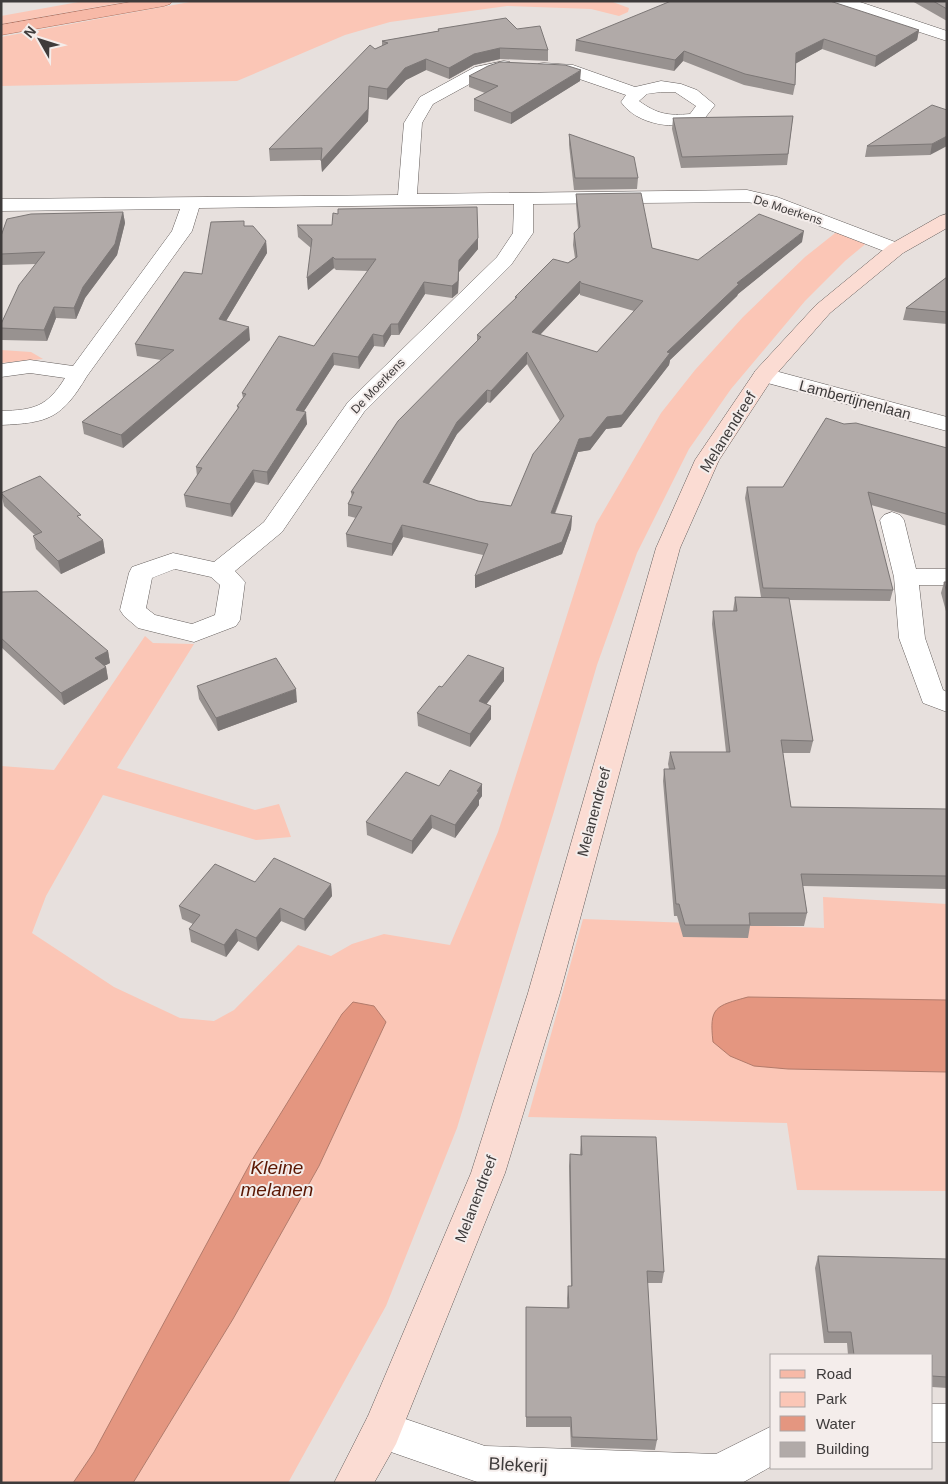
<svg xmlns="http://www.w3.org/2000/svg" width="948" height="1484" font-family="Arial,sans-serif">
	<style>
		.green { fill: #fbc6b6 }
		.water { fill: #e49680; stroke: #b27b6b }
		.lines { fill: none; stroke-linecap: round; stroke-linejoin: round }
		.street-casing { stroke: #645e5c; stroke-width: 1 }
		.secondary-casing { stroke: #645e5c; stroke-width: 1 }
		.primary-casing { stroke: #b36f5c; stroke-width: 1 }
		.street { fill: #fff; fill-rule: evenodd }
		.secondary { fill: #fbdcd3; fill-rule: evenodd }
		.primary { fill: #f7b9a7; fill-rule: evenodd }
		.wall { fill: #989290; fill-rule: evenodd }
		.shaded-wall { fill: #7c7776 }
		.building { fill: #b1aaa8; stroke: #7c7776; fill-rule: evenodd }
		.labels { text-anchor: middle; stroke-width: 4; stroke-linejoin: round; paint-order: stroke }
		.far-street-label { font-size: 12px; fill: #3e3b3b; stroke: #f4edeb }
		.street-label { font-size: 15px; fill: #3e3b3b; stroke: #f4edeb }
		.near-street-label { font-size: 18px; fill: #3e3b3b; stroke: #f4edeb }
		.near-water-label { font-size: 19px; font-style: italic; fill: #5b1703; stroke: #f4edeb }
	</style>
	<rect width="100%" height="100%" fill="#e7e0dd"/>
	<!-- green -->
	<g class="green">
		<path d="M84,1H130L1,24V16Z"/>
		<path d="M195,1H610L629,8L628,12L619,16L591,9L507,6L390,22L345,35L237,81L1,86V37Z"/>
		<path d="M839,230L869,241L845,261L805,301L731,389L689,449L637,553L597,665L555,808L457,1128L386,1306L288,1483H133L233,1319L319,1166L386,1022L73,1483H1V766L54,770L145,636L153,643L194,644L117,768L255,810L279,804L291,837L256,840L103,795L46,896L32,933L114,987L180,1018L214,1021L234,1010L298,945L331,956L352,944L384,934L450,945L498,832L596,524L661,413L695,370L743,317L805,257Z"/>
		<path d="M1,350L31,352L43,359L1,363Z"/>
		<path d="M823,897L947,904V1000L748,997L788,1069L947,1072V1191L797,1190L787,1123L528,1117L583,919L824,928Z"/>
	</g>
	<!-- water -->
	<g class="water">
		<path d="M748,997L947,1000V1072L788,1069L754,1066L730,1056L713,1042C709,1007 715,1006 748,997Z"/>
		<path d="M353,1002L374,1006L386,1022L319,1166L233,1319L133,1483H73L94,1452L252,1160L342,1014Z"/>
	</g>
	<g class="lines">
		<defs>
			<g id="street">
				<path d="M832,1H857L947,31V41L834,4Z"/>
				<path d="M504,61L510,62L512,66L510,70L486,75L433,104L422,123L417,194L747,190L777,197L903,245L906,249L903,253L896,255L889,253L765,205L747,202L533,204V233L511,265L364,412L282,532L235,571L245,582L240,620L236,626L194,642L138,628L124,616L120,610L129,573L132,567L173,553L214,562L264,522L348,402L497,257L513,233L514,204L199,208L192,231L87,376C62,418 49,423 1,425V411C34,410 47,407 65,378L30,373L1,377V364L30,360L73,366L172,231L180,209L1,211V199L398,195L404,123L420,97L475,67ZM175,569L211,577L220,585L215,615L192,624L155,615L146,608L152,578Z"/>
				<path d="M544,63L573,65L635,87L661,81L681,84L697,90L715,105L701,123C675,129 638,126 621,102L626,95L565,74L538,72L536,68L538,64ZM661,92H675L696,106L690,114C668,116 657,114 639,101L647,94Z"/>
				<path d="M764,368L947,417V431L756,380L753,375L756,370Z"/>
				<path d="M892,512L900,515L904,520L916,569H947V585H919L925,638L943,690L947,692V712L923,703L899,638L894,577L880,520L884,515Z"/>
				<rect x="932" y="1404" width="15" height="38"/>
				<path d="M382,1411L485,1446L716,1454L772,1426V1466L742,1483H480L368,1444L363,1430L368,1416Z"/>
			</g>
			<path id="secondary" d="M947,214V228L903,253L830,313L772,379L719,460L680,548L560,993L505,1173L396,1444L374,1483H334L368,1416L471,1173L528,993L656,548L695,460L756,370L816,305L889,245L940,216Z"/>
			<path id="primary" d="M136,1H172L170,4L164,6L1,35V25Z"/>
		</defs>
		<!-- street casing -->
		<use href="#street" class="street-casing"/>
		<!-- secondary casing -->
		<use href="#secondary" class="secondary-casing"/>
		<!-- primary casing -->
		<use href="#primary" class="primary-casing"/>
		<!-- street -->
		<use href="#street" class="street"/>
		<!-- secondary -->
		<use href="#secondary" class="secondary"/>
		<!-- primary -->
		<use href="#primary" class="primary"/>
	</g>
	<!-- wall -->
	<g class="wall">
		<path d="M912,1H947V21Z"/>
		<path d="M438,29H517L548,50V61L500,59L474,65L449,79L426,70L406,80L387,100L369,97L368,121L322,172L321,160L270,161L269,149L375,49L382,46V41L438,31Z"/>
		<path d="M919,30L917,40L875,67L822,49L796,63L795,85L793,95L744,85L683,61L674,71L575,51L576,40Z"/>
		<path d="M469,76L580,81L511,124L474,111V99L485,93L469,87Z"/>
		<path d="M947,110L930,155L865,157L867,146Z"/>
		<path d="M793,116L787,165L681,168L672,129L673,118Z"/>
		<path d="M569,134L638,178L637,189L574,190L569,145Z"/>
		<path d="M576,194L652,248L698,260L802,242L738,294L737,296L670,360L669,365L621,427L606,429L590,450L578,452L555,514L572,516L571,529L562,554L475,588L483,555L403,537L392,556L347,547L346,534L356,518L348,516V504L352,497L351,492L477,342V335L515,299V297L575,258L573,245L574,233L578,228L576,205ZM580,293V295L634,311L597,352L540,335ZM527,364L560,421L511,506L478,501L429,484L457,434L487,402L490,403Z"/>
		<path d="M123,212L125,223L117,255L85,298L76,319L56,318L47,341L2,340L1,336V324L36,264L1,265V236Z"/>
		<path d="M297,225L478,249L459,272L458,293L452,298L425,294L399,335H391L384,347L374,346L359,369L334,365L304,411L307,424L268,485L255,482L232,517L186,507L184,495L197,476L196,467L238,409L237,406L243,398L242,393L314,346L368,271L336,270L334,268L308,290L307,278L311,248L298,237Z"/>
		<path d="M245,226L266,241L267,253L226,321L250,340L123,448L84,434L82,422L161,360L137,356L135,344L202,274Z"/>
		<path d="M947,277V324L903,320L906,308Z"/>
		<path d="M844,424L947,448V526L871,505L893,590L890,601L789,600L813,741L810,753H783L791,807L947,809V889L803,886L807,913L804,926H750L748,938L683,937L677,916H674L663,781L664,769H669L668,764L670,752H726L712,624L713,611H733L735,597H761L745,498L747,487H783Z"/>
		<path d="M1,493L82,521L103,540L105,553L61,574L36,549L33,536L35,535L4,506Z"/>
		<path d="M944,582H947V615L941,593Z"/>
		<path d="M1,592L108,651L110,663L104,666L106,667L108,679L64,705L1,647Z"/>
		<path d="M504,681L486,704L491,706V719L470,747L418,726L417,713L442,687Z"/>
		<path d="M197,686L297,702L218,731L199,699Z"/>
		<path d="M482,784V796L479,800V805L455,838L432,828L412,854L367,835L366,822L439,786Z"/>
		<path d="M255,882L331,884L332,896L305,931L281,921L258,951L238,941L226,957L191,942L189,929L193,924L182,919L179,906Z"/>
		<path d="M581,1136L664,1272L662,1283H647L657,1440L655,1450L571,1447L570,1427H526V1307L567,1308V1298L568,1286H571L569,1166L570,1154L580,1155Z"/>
		<path d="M818,1256L947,1259V1388L932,1387V1355H848L847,1343H824L815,1268Z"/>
	</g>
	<!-- shaded-wall -->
	<g class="shaded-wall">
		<path d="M919,30L917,40L875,67L876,56Z"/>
		<path d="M824,39L822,49L795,64L796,53Z"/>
		<path d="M500,48V59L474,65L449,79V68L474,54Z"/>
		<path d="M684,51L683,61L674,71L675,60Z"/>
		<path d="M426,59V70L406,80L387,100V89L405,68Z"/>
		<path d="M581,70L580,81L511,124V113Z"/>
		<path d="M369,86V97L368,121L322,172L321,161Z"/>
		<path d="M947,136V146L930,155L932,144Z"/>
		<path d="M123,212L125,223L117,255L85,298L76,319L74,308L83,287Z"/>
		<path d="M804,231L802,242L738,294L737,296L670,360L669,365L621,427L606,429L590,450L578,452L550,525L551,513L579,439L607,417L667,352L737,283Z"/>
		<path d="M478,238V249L459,272L458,293L452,298V286L459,260Z"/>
		<path d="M266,241L267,253L220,331L219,319Z"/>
		<path d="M333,257L334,268L308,290L307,278Z"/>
		<path d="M580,281V293L531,344L532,332Z"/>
		<path d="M424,282L425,294L399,335L398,324Z"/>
		<path d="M54,307L56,318L47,341L44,330Z"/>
		<path d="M391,324V335L384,347L383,336Z"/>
		<path d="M249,327L250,340L123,448L121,435Z"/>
		<path d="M373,334L374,346L359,369L358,357Z"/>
		<path d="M527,352V364L490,403L491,391Z"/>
		<path d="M333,353L334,365L297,422L296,410Z"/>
		<path d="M487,390V402L457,434L423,494V482L457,422Z"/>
		<path d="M306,412L307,424L268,485L267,472Z"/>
		<path d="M253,470L255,482L232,517L230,504Z"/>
		<path d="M572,516L571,529L562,554L475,588V576Z"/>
		<path d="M402,525L403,537L392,556V544Z"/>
		<path d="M103,540L105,553L61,574L58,561Z"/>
		<path d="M108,651L110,663L98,669L95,658Z"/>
		<path d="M106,667L108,679L64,705L61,693Z"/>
		<path d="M504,668V681L479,714V701Z"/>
		<path d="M296,689L297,702L218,731L216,718Z"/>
		<path d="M491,706V719L470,747V734Z"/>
		<path d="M482,784V796L479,800V805L455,838V825Z"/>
		<path d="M431,815L432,828L412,854V841Z"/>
		<path d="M331,884L332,896L305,931L304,919Z"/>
		<path d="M280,908L281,921L258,951L256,938Z"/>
		<path d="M236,929L238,941L226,957L224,945Z"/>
	</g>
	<!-- building -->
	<g class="building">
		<path d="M671,1H830L919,30L876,56L824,39L796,53L795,85L745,74L684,51L675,60L576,40Z"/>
		<path d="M933,1H947V9Z"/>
		<path d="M506,18L517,29L540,26L548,50L500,48L474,54L449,68L426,59L405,68L387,89L369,86L368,109L321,161L322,148L269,149L370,45L375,49L388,43L382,41L439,31L438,29Z"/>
		<path d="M500,62L565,65L581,70L511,113L474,99L498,86L469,76L488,66Z"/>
		<path d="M932,105L947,110V136L932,144L867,146Z"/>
		<path d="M793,116L788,154L682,157L673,118Z"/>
		<path d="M569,134L634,157L638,178H575Z"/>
		<path d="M641,193L652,248L698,260L759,214L804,231L737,283L739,284L667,352L670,353L622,415L607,417L591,437L579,439L551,513L572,516L562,542L475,576L488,544L402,525L392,544L346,534L362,507L348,504L354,492H351L398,421L481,337L477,335L517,297H515L553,259L568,263L577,257L574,233L580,227L576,194ZM580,281L581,283L643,301L597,352L532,332ZM527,352L564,416L533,454L511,506L478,501L423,482L457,422L487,390L491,391Z"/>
		<path d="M477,207L478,238L459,260L458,281L452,286L424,282L398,324H391L383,336L373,334L358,357L333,353L296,410L306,412L267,472L253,470L230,504L184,495L202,468L196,467L239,407L237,406L246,394L242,393L279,336L314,346L376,259H335L333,257L307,278L312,239L297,225H332L333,213L338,214V209Z"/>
		<path d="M123,212L115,244L83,287L74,308L54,307L44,330L1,328V324L19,285L45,252L1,254V236L7,219L31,214Z"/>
		<path d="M244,221V226H253L266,241L219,319L249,327L121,435L82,422L174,350L135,344L184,272L202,274L211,222Z"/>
		<path d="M947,277V312L906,308Z"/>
		<path d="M826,418L844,424L856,423L947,448V514L868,492L893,590L763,588L747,487H783Z"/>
		<path d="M40,476L81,515L77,516L103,540L58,561L33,536L42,532L1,493Z"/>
		<path d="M944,582H947V593Z"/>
		<path d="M37,591L108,651L95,658L106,667L61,693L1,638V592Z"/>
		<path d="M735,597L789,598L813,741L781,740L791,807L947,809V876L801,874L807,913H749L750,925H685L679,904H676L664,769H675L670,752H730L713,611H737Z"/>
		<path d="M468,655L504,668L479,701L491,706L470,734L417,713L439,686L442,687Z"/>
		<path d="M276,658L296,689L216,718L197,686Z"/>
		<path d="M450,770L482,784L477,791L479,792L455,825L431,815L412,841L366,822L406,772L439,786Z"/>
		<path d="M274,858L331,884L304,919L280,908L256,938L236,929L224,945L189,929L200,915L179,906L215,864L255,882Z"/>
		<path d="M581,1136L656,1137L664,1272L647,1271L657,1440L572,1437L571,1417H526V1307L569,1308L568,1286H572L570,1154L582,1155Z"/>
		<path d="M818,1256L947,1259V1377L932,1376V1355H854L851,1332H828Z"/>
	</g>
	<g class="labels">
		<!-- far-street labels -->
		<g class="far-street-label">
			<text transform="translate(788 210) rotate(18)" y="4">De Moerkens</text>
			<text transform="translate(378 386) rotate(-46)" y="4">De Moerkens</text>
		</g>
		<!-- street labels -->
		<g class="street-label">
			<text transform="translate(855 400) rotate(15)" y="5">Lambertijnenlaan</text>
			<text transform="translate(728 432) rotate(-58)" y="5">Melanendreef</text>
			<text transform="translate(594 812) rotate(-75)" y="5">Melanendreef</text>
			<text transform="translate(476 1199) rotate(-69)" y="5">Melanendreef</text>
		</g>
		<!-- near-street labels -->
		<g class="near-street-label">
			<text transform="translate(518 1465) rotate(3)" y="6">Blekerij</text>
		</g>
		<!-- near-water labels -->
		<g class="near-water-label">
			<text x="277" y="1174">Kleine<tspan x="277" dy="22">melanen</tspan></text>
		</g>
	</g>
	<!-- border -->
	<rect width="948" height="1484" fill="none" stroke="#3e3b3b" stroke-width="5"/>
	<!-- legend -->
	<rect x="770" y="1354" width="162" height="115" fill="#f4edeb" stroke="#aba6a5"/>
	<rect x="780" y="1370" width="25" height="8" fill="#f7b9a7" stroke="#aba6a5"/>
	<text x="816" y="1379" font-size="15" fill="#3e3b3b">Road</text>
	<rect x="780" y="1392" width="25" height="15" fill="#fbc6b6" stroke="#aba6a5"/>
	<text x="816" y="1404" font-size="15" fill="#3e3b3b">Park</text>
	<rect x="780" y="1416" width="25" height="15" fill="#e49680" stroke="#aba6a5"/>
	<text x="816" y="1429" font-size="15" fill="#3e3b3b">Water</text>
	<rect x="780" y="1442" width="25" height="15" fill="#b1aaa8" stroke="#aba6a5"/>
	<text x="816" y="1454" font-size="15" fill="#3e3b3b">Building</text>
	<!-- north arrow -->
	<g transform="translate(40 40) rotate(309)" stroke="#f4edeb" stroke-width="4" paint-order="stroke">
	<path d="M0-4L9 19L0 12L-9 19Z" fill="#3e3b3b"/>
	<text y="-8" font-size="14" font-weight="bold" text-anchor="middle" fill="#3e3b3b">N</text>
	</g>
</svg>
